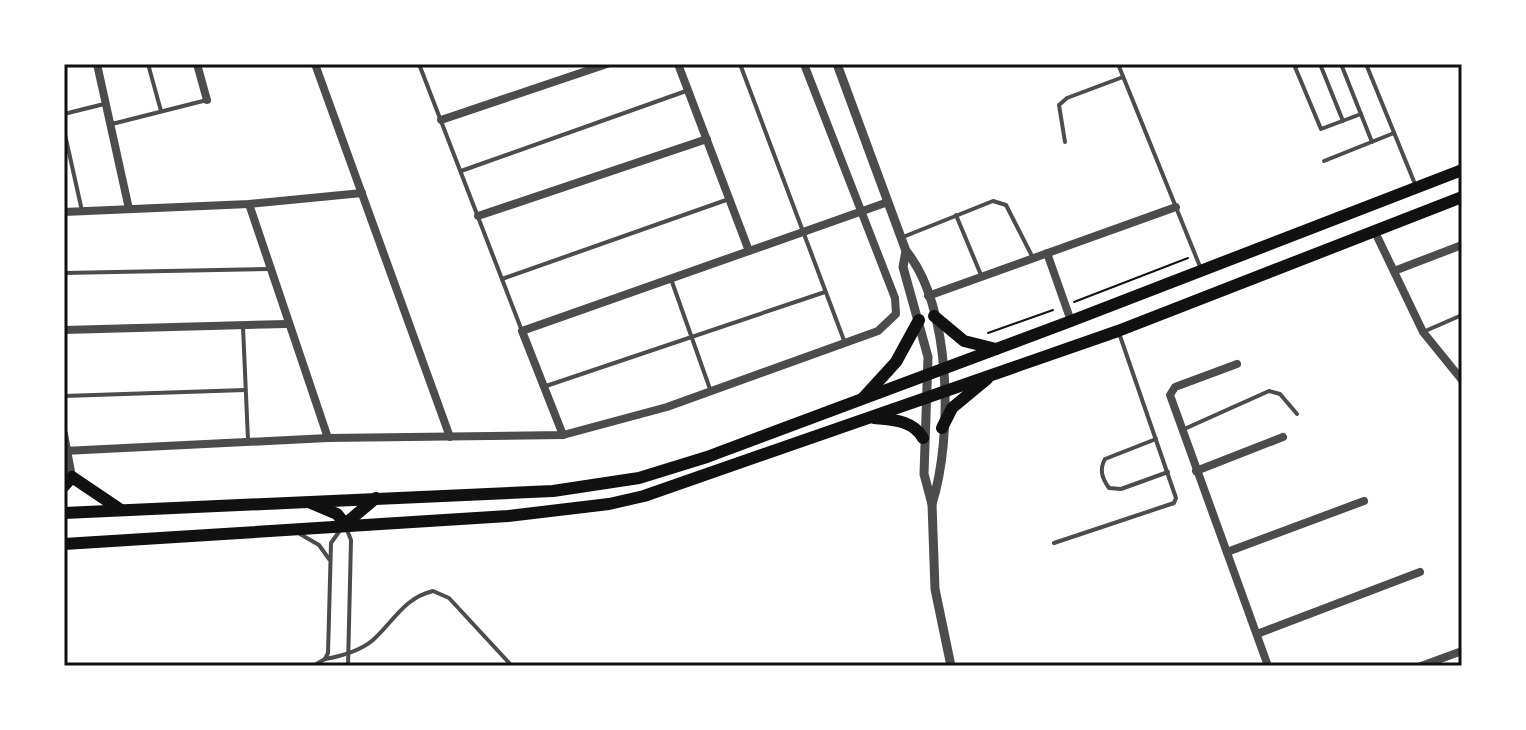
<svg xmlns="http://www.w3.org/2000/svg" width="1526" height="730" font-family="Bitter,serif">
	<style>
		.lines { fill: none; stroke-linecap: round; stroke-linejoin: round }
		.path { stroke: #111; stroke-width: 2 }
		.service { stroke: #4c4c4c; stroke-width: 4 }
		.minor { stroke: #4c4c4c; stroke-width: 8 }
		.tertiary { stroke: #4c4c4c; stroke-width: 9 }
		.trunk { stroke: #111; stroke-width: 12 }
		.neatline { fill: none; stroke: #111; stroke-width: 3 }
	</style>
	<rect width="100%" height="100%" fill="#fff"/>
	<g class="lines">
		<!-- path -->
		<g class="path">
			<path d="M1074,302L1188,258"/>
			<path d="M988,333L1053,310"/>
		</g>
		<!-- service -->
		<g class="service">
			<path d="M148,64L161,111"/>
			<path d="M419,64L522,331"/>
			<path d="M740,64L845,343"/>
			<path d="M1118,64L1201,269"/>
			<path d="M1303,64L1295,67L1321,129L1361,114"/>
			<path d="M1320,64L1343,121"/>
			<path d="M1341,64L1372,142"/>
			<path d="M1366,64L1415,184"/>
			<path d="M64,114L104,104"/>
			<path d="M112,124L207,100"/>
			<path d="M64,130L82,211"/>
			<path d="M1065,142L1059,105L1067,98L1123,77"/>
			<path d="M1324,161L1394,133"/>
			<path d="M461,171L686,91"/>
			<path d="M956,215L981,275"/>
			<path d="M903,237L993,201L1006,205L1033,258"/>
			<path d="M64,273L269,269"/>
			<path d="M502,279L729,199"/>
			<path d="M671,279L710,389"/>
			<path d="M243,327L248,440"/>
			<path d="M1423,332L1462,315"/>
			<path d="M546,386L825,292"/>
			<path d="M64,396L245,390"/>
			<path d="M1182,430L1269,391L1280,394L1297,414"/>
			<path d="M1156,439L1105,459C1099,470 1102,478 1109,488L1121,489L1168,472"/>
			<path d="M347,530L351,540L348,666"/>
			<path d="M300,534L319,545L329,559"/>
			<path d="M1054,543L1174,503L1176,498L1119,333"/>
			<path d="M325,659C342,656 360,651 373,640C394,621 404,598 433,591L449,598L512,666"/>
			<path d="M313,666L325,659L328,653L331,543L341,529"/>
		</g>
		<!-- minor -->
		<g class="minor">
			<path d="M97,64L129,209"/>
			<path d="M197,64L207,100"/>
			<path d="M315,64L450,437"/>
			<path d="M678,64L749,251"/>
			<path d="M441,120L607,64"/>
			<path d="M249,204L328,438"/>
			<path d="M64,212L249,204L362,193"/>
			<path d="M478,216L707,139"/>
			<path d="M1375,232L1423,332L1462,380"/>
			<path d="M1047,253L1071,321"/>
			<path d="M1394,271L1462,245"/>
			<path d="M928,296L1176,207"/>
			<path d="M64,330L286,324"/>
			<path d="M1237,364L1175,387L1170,395L1268,666"/>
			<path d="M64,434L72,477"/>
			<path d="M563,435L522,331L888,202"/>
			<path d="M64,451L328,438L563,435L667,407L878,331L896,314L895,298L804,64"/>
			<path d="M1196,471L1283,437"/>
			<path d="M1227,552L1364,501"/>
			<path d="M1257,634L1420,572"/>
			<path d="M1421,666L1462,651"/>
		</g>
		<!-- tertiary -->
		<g class="tertiary">
			<path d="M837,64L906,251C952,306 953,438 932,504"/>
			<path d="M906,251L903,267L928,357L924,474L932,504L935,589L951,666"/>
		</g>
		<!-- trunk -->
		<g class="trunk">
			<path d="M934,316L964,341L996,349"/>
			<path d="M864,397L896,362L919,320"/>
			<path d="M874,418C893,420 913,420 923,438"/>
			<path d="M942,428L952,408L987,379"/>
			<path d="M64,486L72,477L121,510"/>
			<path d="M311,503L337,514L345,524"/>
			<path d="M64,513L553,491L639,478L707,457L1071,321L1462,170"/>
			<path d="M345,524L376,498"/>
			<path d="M64,544L508,516L609,504L644,496L1118,331L1462,197"/>
		</g>
	</g>
	<!-- border -->
	<rect width="1526" height="730" fill="none" stroke="#ffffff" stroke-width="132"/>
	<rect x="66" y="66" width="1394" height="598" class="neatline"/>
</svg>
